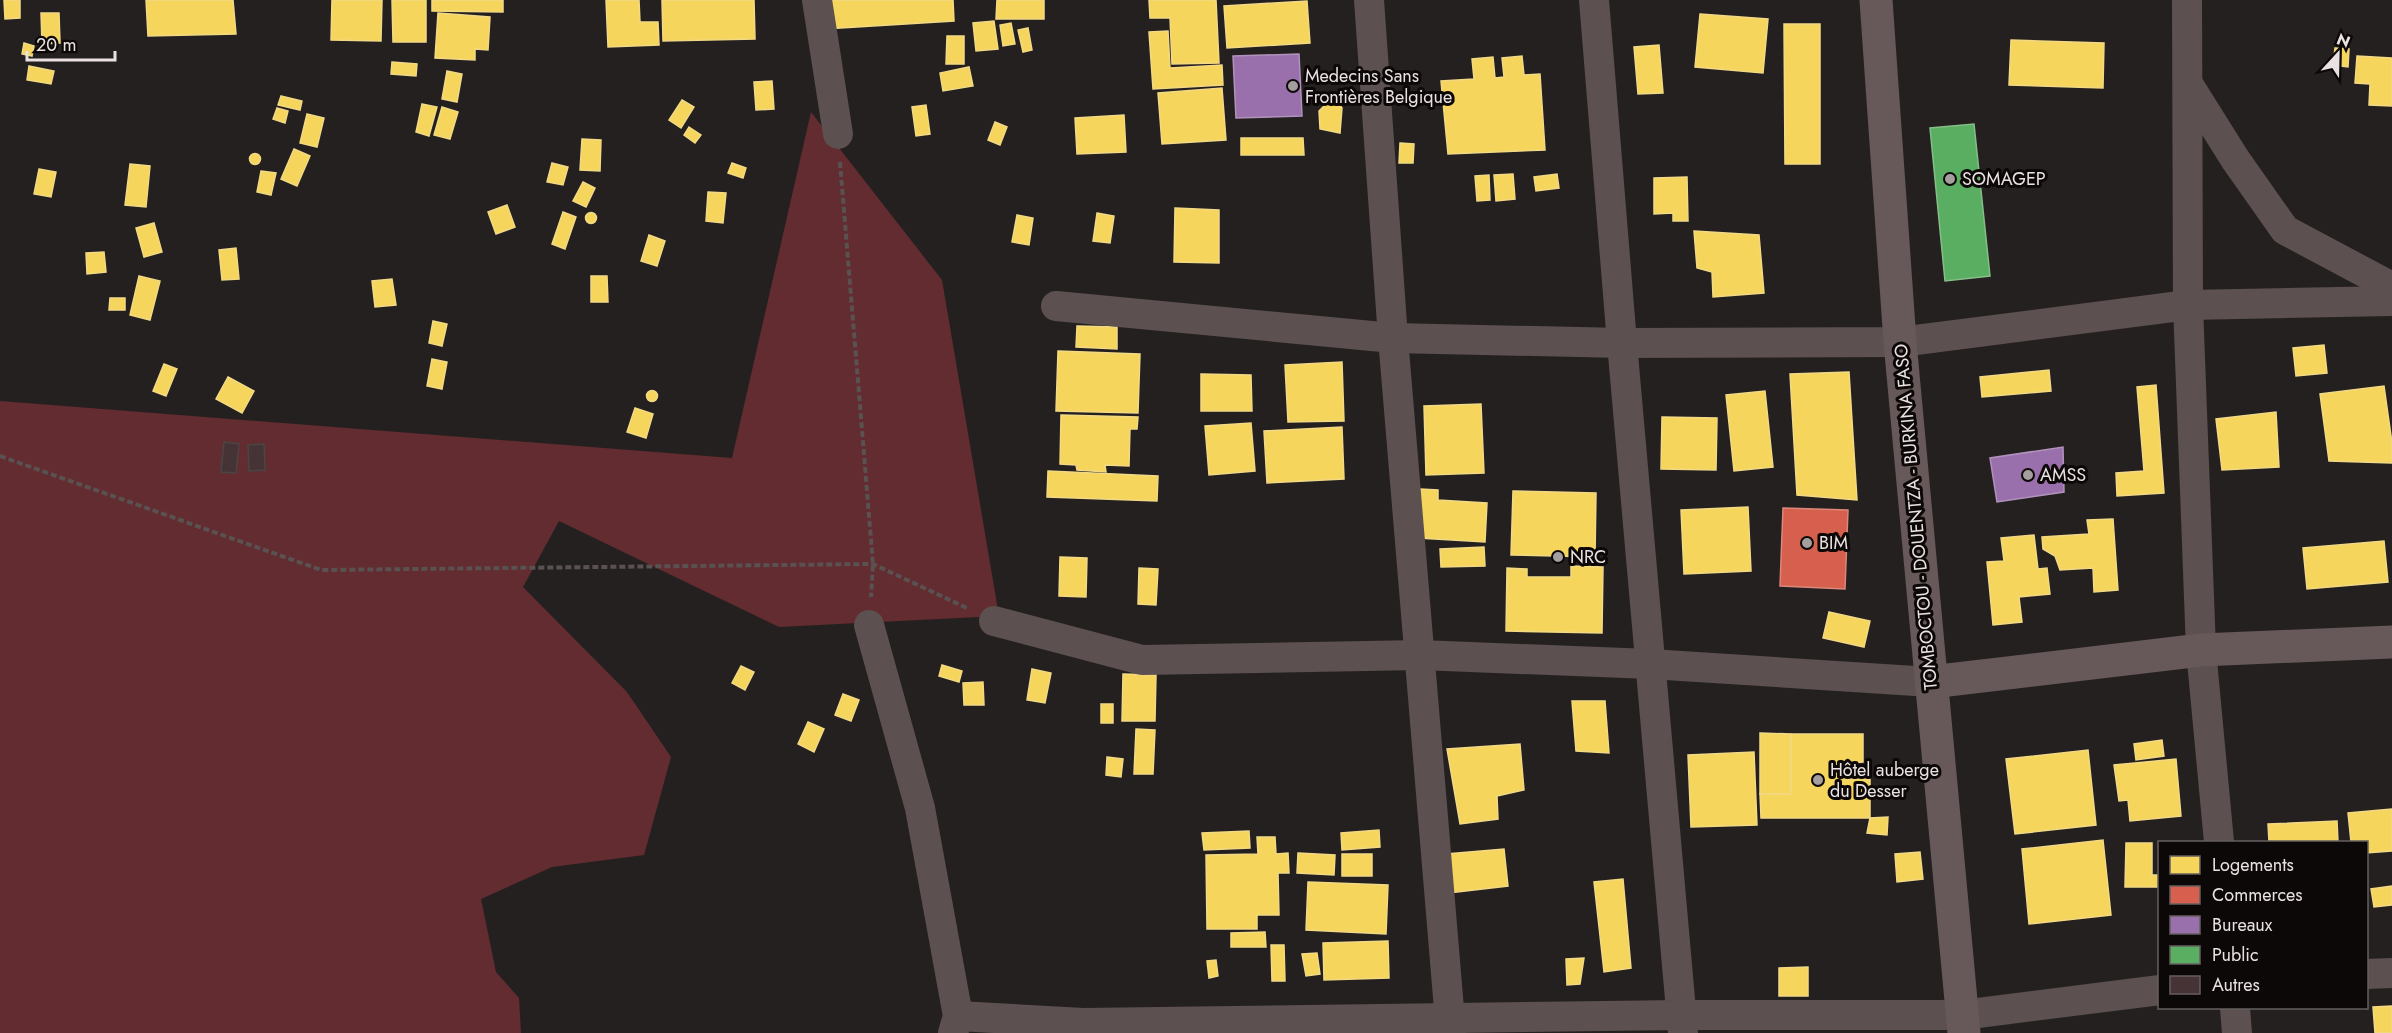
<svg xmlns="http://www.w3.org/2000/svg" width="2392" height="1033" font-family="Jost,sans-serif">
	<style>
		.green { fill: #622c30 }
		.homes { fill: #f6d55c; stroke: #f2d984; stroke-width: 1.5 }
		.shops { fill: #d6604d; stroke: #dc877a; stroke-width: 1.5 }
		.offices { fill: #9970ab; stroke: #b192bc; stroke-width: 1.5 }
		.public { fill: #5aae61; stroke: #85be88; stroke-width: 1.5 }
		.building { fill: #453335; stroke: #4a4646; stroke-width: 1.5 }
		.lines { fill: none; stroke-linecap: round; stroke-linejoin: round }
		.path { stroke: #5a5151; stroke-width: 4; stroke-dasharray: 6 3; stroke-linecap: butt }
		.minor { stroke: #5c5050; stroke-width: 30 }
		.primary { stroke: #675859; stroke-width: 33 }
		.poi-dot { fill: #a59e9e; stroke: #0d0808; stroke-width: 2 }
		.labels { text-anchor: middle; stroke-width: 6; stroke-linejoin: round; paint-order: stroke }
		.poi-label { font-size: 18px; fill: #eae2e2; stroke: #0d0808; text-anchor: start }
		.street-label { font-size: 18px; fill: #eae2e2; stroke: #0d0808 }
	</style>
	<rect width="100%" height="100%" fill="#252020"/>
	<!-- green -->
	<path class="green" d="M811,112L942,280L999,616L779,627L559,521L523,587L627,692L671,757L644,855L552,867L481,899L496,972L519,998L521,1033H0V401L732,458Z"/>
	<!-- homes -->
	<g class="homes">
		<path d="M4,0H20V18L5,19Z"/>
		<path d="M146,0H233L236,34L148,36Z"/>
		<path d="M332,0H382L381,41L331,40Z"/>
		<path d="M392,0H426V42H393Z"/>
		<path d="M432,0H503V12L432,11Z"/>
		<path d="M606,0H639L640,22H658L659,45L608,47Z"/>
		<path d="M662,0H754L755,39L663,41Z"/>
		<path d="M823,0H953L954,21L825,29Z"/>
		<path d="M997,0H1044V19H996Z"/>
		<path d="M1149,0H1216L1219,63L1172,64L1170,18H1150Z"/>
		<path d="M1307,1L1310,43L1227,48L1224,6Z"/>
		<path d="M41,13H59L60,43L42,44Z"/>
		<path d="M438,13L490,17L488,50L475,49V60L435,58Z"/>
		<path d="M1700,14L1768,19L1763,73L1695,67Z"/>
		<path d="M994,21L998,49L976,51L973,23Z"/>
		<path d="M1011,23L1015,44L1003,46L1000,25Z"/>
		<path d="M1784,24H1820V164H1785Z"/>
		<path d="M1028,28L1032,50L1023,52L1018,30Z"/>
		<path d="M1168,31L1170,68L1222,65L1223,85L1153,89L1149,32Z"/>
		<path d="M947,36H964V64H946Z"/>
		<path d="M2011,40L2104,43L2103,88L2009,85Z"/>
		<path d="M24,43L34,46L32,56L22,54Z"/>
		<path d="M1659,45L1663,93L1638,94L1634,47Z"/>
		<path d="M2335,48L2349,49L2348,67L2333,65Z"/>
		<path d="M1522,56L1524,75L1540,74L1545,150L1448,154L1441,81L1474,79L1472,59L1493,57L1495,78L1504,77L1502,58Z"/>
		<path d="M2357,56L2392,58V106L2369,105L2370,84L2355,83Z"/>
		<path d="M392,62L417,64L416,76L391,74Z"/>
		<path d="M29,66L54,71L51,84L27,80Z"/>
		<path d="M969,67L973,86L943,91L940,73Z"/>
		<path d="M447,71L462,74L457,102L442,99Z"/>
		<path d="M772,81L774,109L756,110L754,82Z"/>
		<path d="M1222,88L1226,140L1162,144L1158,93Z"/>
		<path d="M281,96L302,101L300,110L278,105Z"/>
		<path d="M1334,96L1342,108L1340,133L1320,129L1319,111Z"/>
		<path d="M682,100L694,107L681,128L669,120Z"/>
		<path d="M422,104L437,107L429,136L416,132Z"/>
		<path d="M926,105L930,134L916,136L912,107Z"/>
		<path d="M442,107L458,112L450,139L434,135Z"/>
		<path d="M277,108L288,111L285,123L273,119Z"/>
		<path d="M307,114L324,118L317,147L300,143Z"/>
		<path d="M1124,115L1126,152L1077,154L1075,118Z"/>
		<path d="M995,122L1007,127L1000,145L988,140Z"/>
		<path d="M689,127L701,135L695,143L684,135Z"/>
		<path d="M1241,138H1303L1304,155H1241Z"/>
		<path d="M582,139L601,140L600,171L580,170Z"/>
		<path d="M1400,143L1414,144L1413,163H1399Z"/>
		<path d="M294,149L310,156L297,186L281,179Z"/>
		<circle cx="255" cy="159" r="5.5"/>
		<path d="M552,163L568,167L563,185L547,182Z"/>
		<path d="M732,163L746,168L743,178L728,173Z"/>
		<path d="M130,164L150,166L146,207L125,205Z"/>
		<path d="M39,169L56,172L51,197L34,194Z"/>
		<path d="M261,171L276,173L271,195L257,192Z"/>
		<path d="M1513,174L1515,199L1496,201L1494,175Z"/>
		<path d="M1557,174L1559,188L1536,191L1534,177Z"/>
		<path d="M1489,175L1490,200L1477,201L1475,176Z"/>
		<path d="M1687,177L1688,221H1673V213L1654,214V178Z"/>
		<path d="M583,182L595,188L586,207L573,201Z"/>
		<path d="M708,192L726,193L723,223L706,221Z"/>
		<path d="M507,205L515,227L496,234L488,212Z"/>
		<path d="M1175,208L1219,210V263L1174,262Z"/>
		<path d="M563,212L576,217L565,249L552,244Z"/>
		<circle cx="591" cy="218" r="5.5"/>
		<path d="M1097,213L1114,216L1110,243L1093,241Z"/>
		<path d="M1017,215L1033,218L1029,245L1012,242Z"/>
		<path d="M154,223L162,252L144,257L136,228Z"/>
		<path d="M1694,231L1759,235L1764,293L1713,297L1712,272L1697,268Z"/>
		<path d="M649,235L665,241L657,266L641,261Z"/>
		<path d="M236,248L239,279L222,280L219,250Z"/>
		<path d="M104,252L106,272L87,274L86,253Z"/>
		<path d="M139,276L160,281L150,320L130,315Z"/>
		<path d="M591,276H607L608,302H591Z"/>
		<path d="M392,279L396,305L375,307L372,281Z"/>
		<path d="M110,298H125V310H109Z"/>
		<path d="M433,321L447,324L442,346L429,343Z"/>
		<path d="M1077,326L1117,327V349L1076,347Z"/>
		<path d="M2324,345L2327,373L2296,376L2293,348Z"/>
		<path d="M1058,351L1140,354L1138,413L1056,411Z"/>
		<path d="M432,359L447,362L442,389L427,386Z"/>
		<path d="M1342,362L1344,421L1288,422L1285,365Z"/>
		<path d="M164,364L177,369L166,396L153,391Z"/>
		<path d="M2049,370L2051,391L1982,397L1980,377Z"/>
		<path d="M1849,372L1857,500L1797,495L1790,374Z"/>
		<path d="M1201,374L1251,375L1252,411H1201Z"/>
		<path d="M228,377L254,391L242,413L216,399Z"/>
		<path d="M2156,385L2164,493L2117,496L2116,473L2144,471L2137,387Z"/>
		<path d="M2384,386L2392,443V463L2329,461L2320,394Z"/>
		<circle cx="652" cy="396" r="5.5"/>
		<path d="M1765,391L1773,467L1734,471L1726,395Z"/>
		<path d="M1481,404L1484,473L1426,475L1424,406Z"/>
		<path d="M635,408L653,414L646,438L627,432Z"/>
		<path d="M2276,412L2279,467L2222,470L2216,419Z"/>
		<path d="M1061,415L1138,417L1137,429H1130L1129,466L1105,465L1106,472L1077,470L1076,465L1060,464Z"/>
		<path d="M1662,417L1717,418L1716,470L1661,469Z"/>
		<path d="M1251,423L1255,471L1209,475L1205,426Z"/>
		<path d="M1342,427L1344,479L1267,483L1264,431Z"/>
		<path d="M1048,471L1158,476L1157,501L1047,497Z"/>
		<path d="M1420,489L1438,490V500L1487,503L1485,542L1418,538Z"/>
		<path d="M1513,491L1596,493L1595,557L1511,555Z"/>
		<path d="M1748,507L1751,571L1684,574L1681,510Z"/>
		<path d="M2113,519L2118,590L2094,592L2093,568L2060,570L2055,556L2043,549L2042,537L2089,534L2087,520Z"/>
		<path d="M2034,535L2038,569L2047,568L2050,594L2019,597L2022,622L1993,625L1987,562L2004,561L2001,538Z"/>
		<path d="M2384,541L2388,582L2307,589L2303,548Z"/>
		<path d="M1484,547L1485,566L1441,567L1440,549Z"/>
		<path d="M1060,557L1087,558L1086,597L1059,596Z"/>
		<path d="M1571,566L1603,567L1602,633L1506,631L1507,568L1527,569V577H1571Z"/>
		<path d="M1139,568L1158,569L1156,605L1138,604Z"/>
		<path d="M1829,612L1870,621L1864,647L1823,638Z"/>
		<path d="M942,665L962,671L959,682L939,676Z"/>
		<path d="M741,666L754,672L745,690L732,683Z"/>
		<path d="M1032,669L1051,673L1045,703L1027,700Z"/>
		<path d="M1123,674L1156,675L1155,721H1122Z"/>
		<path d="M983,682L984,705H964L963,683Z"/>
		<path d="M843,694L859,700L851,721L835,715Z"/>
		<path d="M1572,701H1605L1609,753L1576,751Z"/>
		<rect x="1101" y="704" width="12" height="19"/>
		<path d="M808,722L824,729L814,752L798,744Z"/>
		<path d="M1136,729L1155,730L1153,774H1134Z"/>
		<path d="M1760,733L1791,734V794H1760Z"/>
		<path d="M1791,734H1863V762L1844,763V779H1870V818H1761L1760,794H1791Z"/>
		<path d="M2162,740L2164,756L2136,760L2134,744Z"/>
		<path d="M1520,744L1524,790L1497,796L1498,819L1460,824L1447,749Z"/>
		<path d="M2088,750L2096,825L2015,834L2006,759Z"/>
		<path d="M1754,752L1757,825L1691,827L1688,755Z"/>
		<path d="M1107,757L1123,759L1121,777L1106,775Z"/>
		<path d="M2176,759L2181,816L2130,821L2128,800L2119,801L2114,765Z"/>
		<path d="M2392,809V851L2366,853V842H2351L2348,813Z"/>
		<path d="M1888,817L1887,835L1867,833L1870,818Z"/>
		<path d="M2337,821L2338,842H2269L2268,824Z"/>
		<path d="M1379,830L1380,847L1342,850L1341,833Z"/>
		<path d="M1249,831L1250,848L1204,850L1202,833Z"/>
		<path d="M1257,837H1275L1276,854L1288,853L1289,873H1278L1279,915H1257V929H1207L1206,855L1258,854Z"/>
		<path d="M2103,840L2111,915L2029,924L2022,849Z"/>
		<path d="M2126,843H2152V875H2160V887H2125Z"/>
		<path d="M1504,849L1508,886L1449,893L1446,854Z"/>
		<path d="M1920,852L1923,879L1897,882L1895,854Z"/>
		<path d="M1298,853L1335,855L1334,875L1297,873Z"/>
		<rect x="1342" y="854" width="30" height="22"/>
		<path d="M1623,879L1631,968L1604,972L1594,882Z"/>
		<path d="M1308,882L1388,885L1386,934L1306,930Z"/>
		<path d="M2392,886V905L2374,907L2371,889Z"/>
		<path d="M1265,932L1266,947H1231V933Z"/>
		<path d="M1388,941L1389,978L1324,980L1323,943Z"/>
		<path d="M1271,945H1284L1285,981H1272Z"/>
		<path d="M1317,953L1320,974L1306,976L1302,954Z"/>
		<path d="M1584,958L1580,984L1567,985L1566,959Z"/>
		<path d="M1216,960L1218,976L1209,978L1207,961Z"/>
		<path d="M1808,967V996H1779V968Z"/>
		<path d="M2392,1006V1033H2375L2373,1007Z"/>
	</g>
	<!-- shops -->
	<path class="shops" d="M1783,508L1848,510L1845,589L1780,586Z"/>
	<!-- offices -->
	<g class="offices">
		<path d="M1299,54L1302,116L1236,118L1233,56Z"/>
		<path d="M2063,447L2064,492L1997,502L1990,458Z"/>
	</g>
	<!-- public -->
	<path class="public" d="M1974,124L1990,276L1945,281L1930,128Z"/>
	<!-- building -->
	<g class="building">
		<path d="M224,442L239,444L236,473L221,472Z"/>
		<path d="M264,444L265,470L249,471L248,445Z"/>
	</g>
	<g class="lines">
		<!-- path -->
		<g class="path">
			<path d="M840,162L873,564L871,597"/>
			<path d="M0,456L321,570L873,564L969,609"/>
		</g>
		<!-- minor -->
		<g class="minor">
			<path d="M817,0L838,134"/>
			<path d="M1369,0L1393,338L1451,1033"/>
			<path d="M1594,0L1622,343L1683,1033"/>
			<path d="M2187,0L2188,305L2201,650L2219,842"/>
			<path d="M2188,84L2235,159L2285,230L2392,287"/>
			<path d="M1056,306L1393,338L1622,343L1900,342L2188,305L2392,301"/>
			<path d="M994,621L1142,660L1420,655L1650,664L1931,682"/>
			<path d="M869,625L920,808L958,1016L953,1033"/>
			<path d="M2366,974L2392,973"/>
			<path d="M2235,1008L2237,1033"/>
			<path d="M958,1016L1083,1023L1681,1015H1962L2160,990"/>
		</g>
		<!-- primary -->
		<g class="primary">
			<path d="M1876,0L1900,342L1964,1033"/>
			<path d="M1931,682L2201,650L2392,642"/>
		</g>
	</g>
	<!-- markers -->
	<g class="poi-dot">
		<circle cx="1293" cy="86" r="6"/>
		<circle cx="1950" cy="179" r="6"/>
		<circle cx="2028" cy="475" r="6"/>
		<circle cx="1807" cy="543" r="6"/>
		<circle cx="1558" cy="557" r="6"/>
		<circle cx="1818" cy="780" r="6"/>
	</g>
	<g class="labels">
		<!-- poi labels -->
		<g class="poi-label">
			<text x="1305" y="82">Medecins Sans<tspan x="1305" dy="21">Frontières Belgique</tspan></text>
			<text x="1962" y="185">SOMAGEP</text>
			<text x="2040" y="481">AMSS</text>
			<text x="1819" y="549">BIM</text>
			<text x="1570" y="563">NRC</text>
			<text x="1830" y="776">Hôtel auberge<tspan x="1830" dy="21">du Desser</tspan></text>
		</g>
		<!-- street labels -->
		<g class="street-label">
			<text transform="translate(1916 517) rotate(-95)" y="6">TOMBOCTOU - DOUENTZA - BURKINA FASO</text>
		</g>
	</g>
	<!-- legend -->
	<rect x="2158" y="841" width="210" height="168" fill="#0d0808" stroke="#655f5f" stroke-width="1.5"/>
	<rect x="2170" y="856" width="30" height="18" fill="#f6d55c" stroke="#655f5f" stroke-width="1.5"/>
	<text x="2212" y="871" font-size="18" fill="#eae2e2">Logements</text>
	<rect x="2170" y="886" width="30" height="18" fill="#d6604d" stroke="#655f5f" stroke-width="1.5"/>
	<text x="2212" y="901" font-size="18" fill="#eae2e2">Commerces</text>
	<rect x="2170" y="916" width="30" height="18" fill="#9970ab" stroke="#655f5f" stroke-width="1.5"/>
	<text x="2212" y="931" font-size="18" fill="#eae2e2">Bureaux</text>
	<rect x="2170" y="946" width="30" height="18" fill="#5aae61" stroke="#655f5f" stroke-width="1.5"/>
	<text x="2212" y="961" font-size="18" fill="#eae2e2">Public</text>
	<rect x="2170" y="976" width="30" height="18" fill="#453335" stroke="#655f5f" stroke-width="1.5"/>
	<text x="2212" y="991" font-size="18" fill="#eae2e2">Autres</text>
	<!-- north arrow -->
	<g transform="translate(2338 54) rotate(22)" stroke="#0d0808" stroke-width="4.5" paint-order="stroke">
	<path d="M0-4.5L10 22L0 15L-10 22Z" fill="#eae2e2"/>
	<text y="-9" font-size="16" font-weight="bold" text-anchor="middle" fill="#eae2e2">N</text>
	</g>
	<!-- scale -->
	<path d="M27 51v9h88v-9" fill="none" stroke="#eae2e2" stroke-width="3"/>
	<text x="36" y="51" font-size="18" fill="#eae2e2" stroke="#0d0808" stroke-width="4.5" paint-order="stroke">20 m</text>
</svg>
